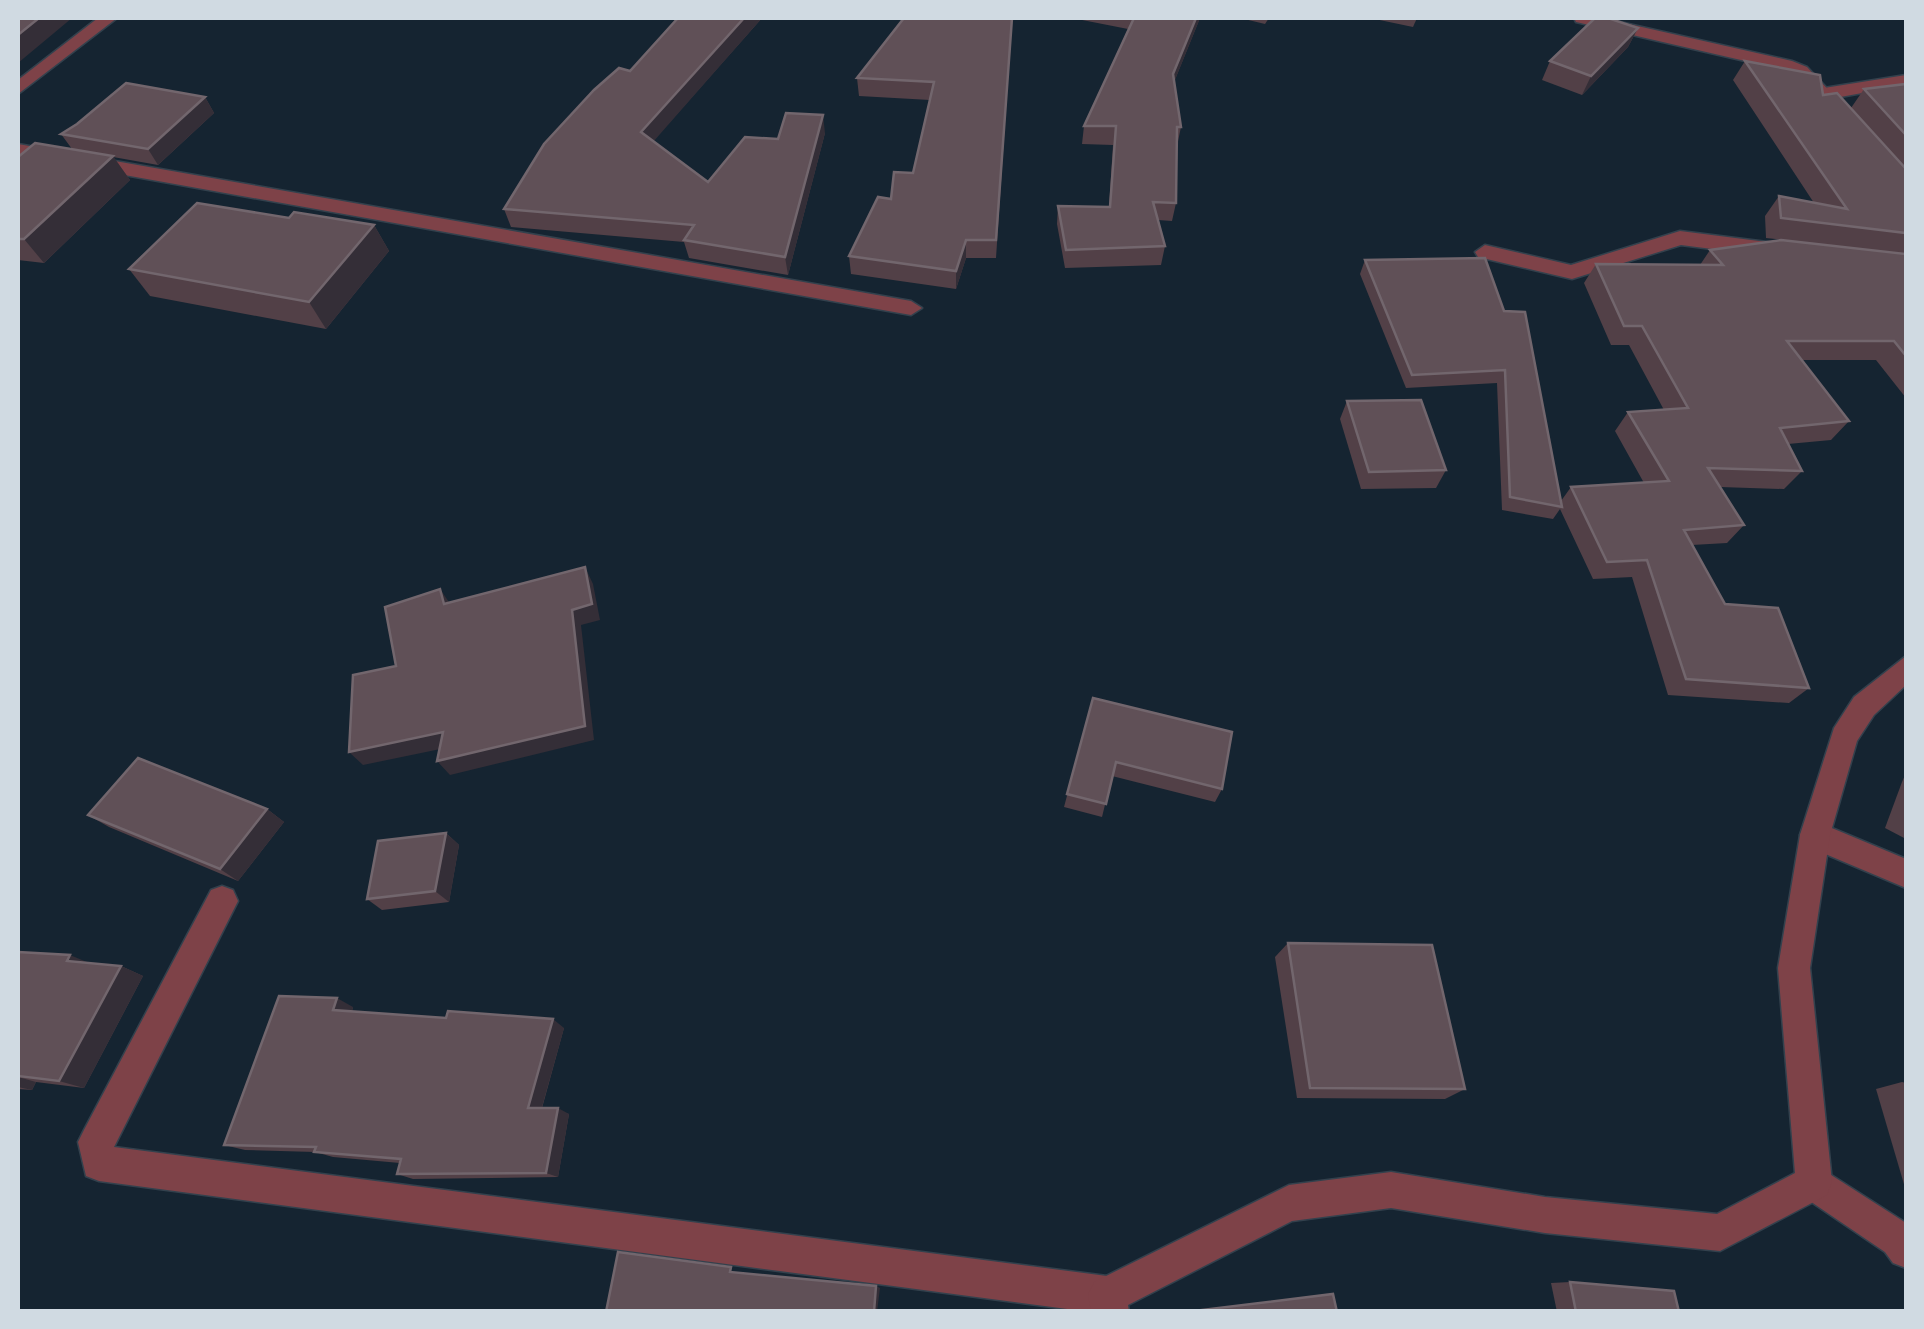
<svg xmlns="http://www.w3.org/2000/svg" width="1924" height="1329" font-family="Figtree,sans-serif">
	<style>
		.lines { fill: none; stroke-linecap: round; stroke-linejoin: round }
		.minor-casing { stroke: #33414d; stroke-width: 3 }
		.tertiary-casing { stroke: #33414d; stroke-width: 3 }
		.minor { fill: #7e4248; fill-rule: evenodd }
		.tertiary { fill: #7e4248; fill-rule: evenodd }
		.wall { fill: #524047 }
		.shaded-wall { fill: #342e37 }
		.building { fill: #605057; stroke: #72666d; stroke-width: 2.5 }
	</style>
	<rect width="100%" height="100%" fill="#152431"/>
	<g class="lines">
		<defs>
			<g id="minor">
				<path d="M98,18H117L18,94V80Z"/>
				<path d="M1906,75V85L1824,100L1815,94L1824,88Z"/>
				<path d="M18,144L911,301L922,308L911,315L18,156Z"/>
				<path d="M1680,231L1775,243L1785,250L1775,257L1681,245L1572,279L1478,257L1475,252L1485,245L1571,265Z"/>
				<path d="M1815,821L1906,859V888L1804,845L1800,835L1804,825Z"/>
				<path d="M222,886L233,890L238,901L114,1147L1107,1276L1120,1282L1126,1295L1120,1308L1090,1312L99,1181L86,1176L78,1142L84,1130L211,890Z"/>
				<path d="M1814,1164L1906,1223V1268L1893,1263L1885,1252L1801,1195L1796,1182L1801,1169Z"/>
			</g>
			<g id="tertiary">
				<path d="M1574,18H1602L1792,61L1807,67L1836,98L1820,102L1795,75L1780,69L1576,22Z"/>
				<path d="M1906,656V685L1874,715L1857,741L1830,835L1810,968L1832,1182L1827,1195L1720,1251L1545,1233L1391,1208L1292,1221L1128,1305L1129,1312H1091L1088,1295L1094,1282L1289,1185L1391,1172L1545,1197L1717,1214L1795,1173L1778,968L1800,835L1834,728L1854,697Z"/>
			</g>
		</defs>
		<!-- minor casing -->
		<use href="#minor" class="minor-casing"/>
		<!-- tertiary casing -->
		<use href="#tertiary" class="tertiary-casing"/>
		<!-- minor -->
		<use href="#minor" class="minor"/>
		<!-- tertiary -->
		<use href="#tertiary" class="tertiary"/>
	</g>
	<!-- wall -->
	<g class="wall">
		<path d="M678,18H762L653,141L708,182L778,139L825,133L788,275L689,258L684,242L511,227L504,209Z"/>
		<path d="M1012,18L996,258H966L956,289L851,274L849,256L913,173L930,100L859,96L857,78Z"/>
		<path d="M1072,18H1200L1174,82L1181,127L1177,146L1176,203L1172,221L1158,220L1165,246L1161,265L1065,268L1057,224L1058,206L1109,207L1113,145L1082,144L1084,126L1128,29Z"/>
		<path d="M1240,18H1269L1265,24Z"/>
		<path d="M1370,18H1417L1413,27Z"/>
		<path d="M1638,28L1628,47L1582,95L1542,80L1550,61Z"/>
		<path d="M1745,61L1851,108L1864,89L1906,84V398L1876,360H1802L1849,421L1831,440L1788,444L1802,471L1784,489L1720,487L1744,525L1727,543L1692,545L1725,604L1809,688L1789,703L1668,695L1632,577L1593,579L1560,509L1553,519L1502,510L1497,383L1406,388L1360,274L1365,260L1485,258L1561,501L1571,487L1644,483L1615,431L1628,412L1664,410L1629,345H1611L1584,283L1596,264L1700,265L1710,250L1906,254L1766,238L1765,216L1779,196L1814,203L1733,80Z"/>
		<path d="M205,97L214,113L158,165L113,157L130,180L44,263L18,260V157L72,149L61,134Z"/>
		<path d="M289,218L374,225L389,251L326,329L150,296L129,269Z"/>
		<path d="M1347,401L1446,470L1436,488L1361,489L1340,419Z"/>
		<path d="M1093,698L1222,789L1215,802L1112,776L1102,817L1064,807Z"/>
		<path d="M1906,773V839L1885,828L1902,782Z"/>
		<path d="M267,809L284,822L238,881L109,827L88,815Z"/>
		<path d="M446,833L459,845L449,902L382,910L367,899Z"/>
		<path d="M1288,943L1465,1089L1445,1099L1297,1098L1275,957Z"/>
		<path d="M18,952L90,963L121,966L143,976L84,1088L36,1082L32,1090L18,1089Z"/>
		<path d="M353,1007L352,1011L564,1028L542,1108L569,1114L558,1177L413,1179L397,1174L400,1163L333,1157L315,1152L245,1150L224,1145Z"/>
		<path d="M1902,1082L1906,1083V1191L1876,1089Z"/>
		<path d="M1570,1282L1679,1312H1557L1551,1283Z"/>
	</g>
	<!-- shaded-wall -->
	<g class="shaded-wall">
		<path d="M39,18H72L18,63V35Z"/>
		<path d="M744,18H762L646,150L641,132Z"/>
		<path d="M1196,18H1200L1170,92L1173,74Z"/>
		<path d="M1638,28L1628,47L1582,95L1591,76Z"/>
		<path d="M205,97L214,113L158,165L148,149Z"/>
		<path d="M823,115L825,133L788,275L785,257Z"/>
		<path d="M113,156L130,180L44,263L24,239Z"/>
		<path d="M374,225L389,251L326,329L309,302Z"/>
		<path d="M966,240V258L956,289V271Z"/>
		<path d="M585,567L593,584L600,620L581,625L594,740L450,775L437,761L572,610Z"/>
		<path d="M440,589L451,605L444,604Z"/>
		<path d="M443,732L455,746L363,765L349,752Z"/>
		<path d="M267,809L284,822L238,881L220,869Z"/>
		<path d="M446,833L459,845L449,902L435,891Z"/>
		<path d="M70,955L94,965L67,961Z"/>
		<path d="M121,966L143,976L84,1088L59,1081Z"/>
		<path d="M337,998L353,1007L350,1018L333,1010Z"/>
		<path d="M553,1019L564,1028L540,1114L528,1108Z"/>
		<path d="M18,1077L36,1082L32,1090L18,1087Z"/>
		<path d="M558,1108L569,1114L558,1177L546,1173Z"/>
		<path d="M876,1286L880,1288L877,1312H874Z"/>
	</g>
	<!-- building -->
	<g class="building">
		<path d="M18,18H39L18,35Z"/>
		<path d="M678,18H744L641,132L708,182L745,137L778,139L786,113L823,115L785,257L684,240L694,225L504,209L544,144L594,90L619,68L630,71Z"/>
		<path d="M904,18H1012L996,240H966L956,271L849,256L878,197L891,199L894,172L913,173L934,82L857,78Z"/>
		<path d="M1134,18H1196L1173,74L1181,127H1177L1176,203L1153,202L1165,246L1066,250L1058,206L1110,207L1116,126H1084Z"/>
		<path d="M1595,18H1608L1638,28L1591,76L1550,61Z"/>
		<path d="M1745,61L1820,75L1823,95L1837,93L1906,169V233L1781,218L1779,196L1847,209Z"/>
		<path d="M126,83L205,97L148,149L61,134L77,124Z"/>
		<path d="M1906,84V135L1864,89Z"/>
		<path d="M35,143L113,156L24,239H18V157Z"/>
		<path d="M197,203L289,218L294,212L374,225L309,302L129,269Z"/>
		<path d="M1781,240L1906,254V356L1894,341H1787L1849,421L1780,428L1802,471L1708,468L1744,525L1684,530L1725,604L1778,608L1809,688L1686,679L1647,560L1607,562L1571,487L1669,481L1628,412L1688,408L1642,326H1624L1596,264L1723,265L1710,250Z"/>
		<path d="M1485,258L1504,311L1525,312L1562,507L1510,497L1505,370L1412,375L1365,260Z"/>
		<path d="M1421,400L1446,470L1369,472L1347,401Z"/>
		<path d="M585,567L592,604L572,610L585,726L437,761L443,732L349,752L353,675L396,666L385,607L440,589L444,604Z"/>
		<path d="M1093,698L1232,732L1222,789L1116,762L1106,804L1067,794Z"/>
		<path d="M138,758L267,809L220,869L88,815Z"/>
		<path d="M446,833L435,891L367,899L378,841Z"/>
		<path d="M1288,943L1432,945L1465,1089L1310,1088Z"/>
		<path d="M18,952L70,955L67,961L121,966L59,1081L18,1076Z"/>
		<path d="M279,996L337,998L333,1010L446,1018L448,1011L553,1019L528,1108H558L546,1173L397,1174L401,1159L314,1152L316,1147L224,1145Z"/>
		<path d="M618,1252L731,1267L730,1272L876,1286L874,1312H606Z"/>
		<path d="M1570,1282L1674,1291L1679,1312H1576Z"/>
		<path d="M1333,1294L1337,1312H1201V1310Z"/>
	</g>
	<!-- border -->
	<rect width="1924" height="1329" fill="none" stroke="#d0dae2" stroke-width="40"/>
</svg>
